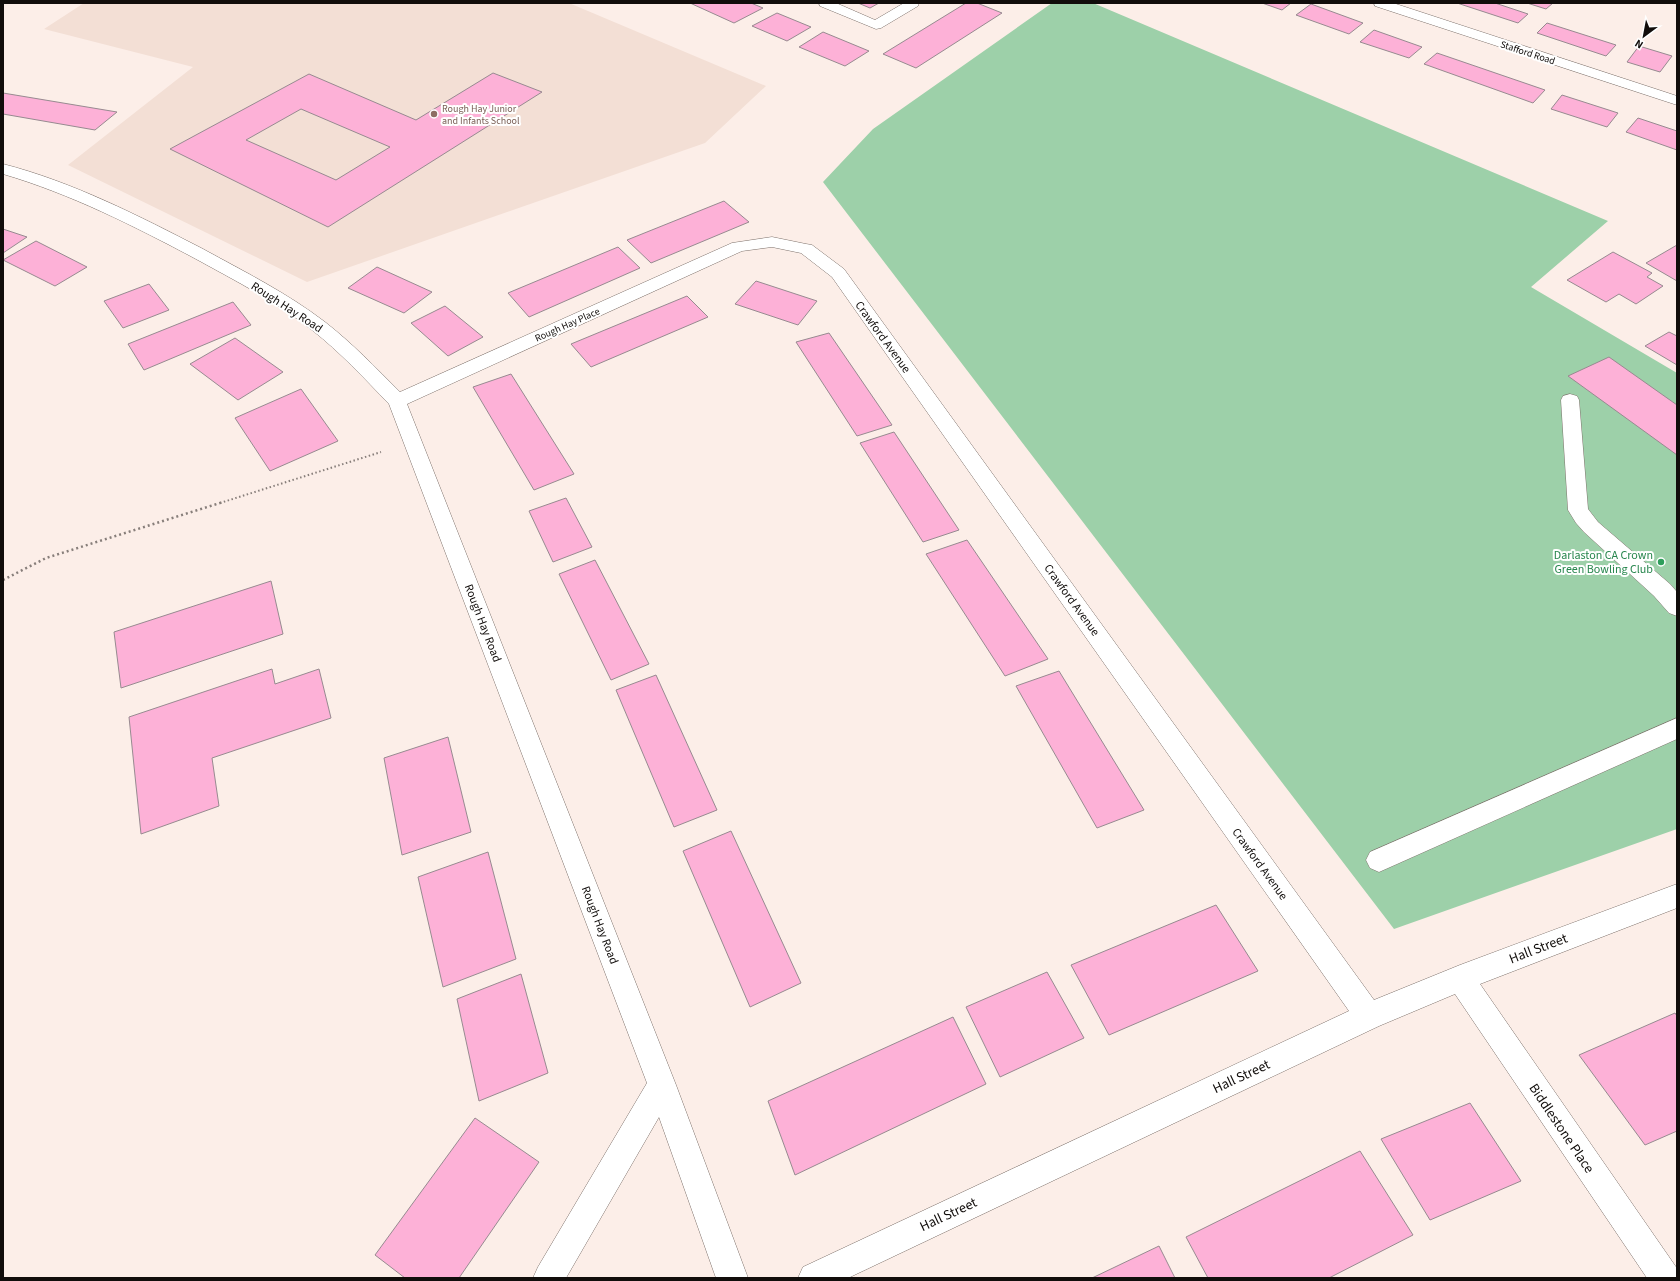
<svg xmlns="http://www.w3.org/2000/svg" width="1680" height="1281" font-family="'Source Sans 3',sans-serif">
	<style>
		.built { fill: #f3dfd5 }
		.green { fill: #9dd0a9 }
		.building { fill: #fdb1d7; stroke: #978a90; fill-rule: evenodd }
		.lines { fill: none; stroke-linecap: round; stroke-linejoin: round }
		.lane-casing { stroke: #7e726c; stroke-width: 1 }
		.street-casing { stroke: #7e726c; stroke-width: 1 }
		.path-far1 { stroke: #877e7a; stroke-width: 2; stroke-dasharray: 1.5 2.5; stroke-linecap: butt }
		.path { stroke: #877e7a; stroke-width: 2.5; stroke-dasharray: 2 3; stroke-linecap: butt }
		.lane { fill: #fff; fill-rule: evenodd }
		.street { fill: #fff; fill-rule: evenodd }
		.education-dot { fill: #8d6e63; stroke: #fff; stroke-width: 1.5 }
		.leisure-dot { fill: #2e9e5b; stroke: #fff; stroke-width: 1.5 }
		.labels { text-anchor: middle; stroke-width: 4; stroke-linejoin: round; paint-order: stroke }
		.far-street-label { font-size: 10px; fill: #110d0b; stroke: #fff }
		.far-education-label { font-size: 10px; fill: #785e54; stroke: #fff; text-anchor: start }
		.street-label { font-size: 12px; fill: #110d0b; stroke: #fff }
		.leisure-label { font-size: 12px; fill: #27864d; stroke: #fff; text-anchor: end }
		.near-street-label { font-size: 14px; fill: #110d0b; stroke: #fff }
	</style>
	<rect width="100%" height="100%" fill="#fceee8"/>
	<!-- built -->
	<path class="built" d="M84,3H569L766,86L705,143L307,282L68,165L193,67L44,29Z"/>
	<!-- green -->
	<path class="green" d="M1052,3H1093L1608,221L1531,287L1677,373V829L1394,929L823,182L873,129Z"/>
	<!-- building -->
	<g class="building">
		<path d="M690,3H751L763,8L734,23Z"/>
		<path d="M858,3H879L870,8Z"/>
		<path d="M966,3H977L1002,13L916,68L883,54Z"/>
		<path d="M1262,3H1291L1282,10Z"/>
		<path d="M1457,3H1495L1528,14L1518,23Z"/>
		<path d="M1527,3H1553L1546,9Z"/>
		<path d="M1311,4L1363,23L1349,34L1296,15Z"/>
		<path d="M777,13L811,27L787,41L752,26Z"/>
		<path d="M1547,23L1616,45L1606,56L1537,33Z"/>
		<path d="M1374,30L1422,47L1409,58L1360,42Z"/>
		<path d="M823,32L869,51L845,66L799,47Z"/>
		<path d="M1639,46L1672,56L1660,72L1627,62Z"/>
		<path d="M1437,53L1545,90L1533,103L1424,64Z"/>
		<path d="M493,73L542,92L328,227L170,149L309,74L416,120ZM301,109L390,147L336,180L246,140Z"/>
		<path d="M3,93L117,112L95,130L3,114Z"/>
		<path d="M1562,95L1618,113L1607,127L1551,109Z"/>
		<path d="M1638,118L1677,131V150L1626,132Z"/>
		<path d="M724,201L749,222L651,263L627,240Z"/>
		<path d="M3,229L27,237L3,253Z"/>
		<path d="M36,241L87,267L55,286L3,260Z"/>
		<path d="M1677,245V281L1646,263Z"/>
		<path d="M618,247L640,268L529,317L508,293Z"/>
		<path d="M1613,252L1652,273L1647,277L1663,286L1636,304L1619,294L1606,302L1567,280Z"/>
		<path d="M377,267L432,292L404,313L348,288Z"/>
		<path d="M756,281L817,301L798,325L735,304Z"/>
		<path d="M149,284L169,310L123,328L104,301Z"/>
		<path d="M687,296L708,317L591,367L571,344Z"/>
		<path d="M233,302L251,325L144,370L128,344Z"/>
		<path d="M445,306L483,337L448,356L411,323Z"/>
		<path d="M1669,332L1677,336V365L1645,346Z"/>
		<path d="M829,333L892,425L857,436L796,342Z"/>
		<path d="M235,338L283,372L238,400L190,364Z"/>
		<path d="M1609,357L1677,405V455L1568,376Z"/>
		<path d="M511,374L574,474L534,490L473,387Z"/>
		<path d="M301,389L338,441L270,471L235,418Z"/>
		<path d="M894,432L959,530L923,542L860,443Z"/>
		<path d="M566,498L592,547L553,562L529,511Z"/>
		<path d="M967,540L1048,659L1005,676L926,554Z"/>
		<path d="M595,560L649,664L611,680L559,574Z"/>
		<path d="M271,581L283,634L121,688L114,632Z"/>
		<path d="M272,669L275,684L319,669L331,718L212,758L219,806L141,834L129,717Z"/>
		<path d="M1059,671L1144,810L1097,828L1016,686Z"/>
		<path d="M656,675L717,810L674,827L616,690Z"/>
		<path d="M448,737L471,832L402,855L384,758Z"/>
		<path d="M731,831L801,983L750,1007L683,851Z"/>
		<path d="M488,852L516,959L443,987L418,877Z"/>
		<path d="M1216,905L1258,971L1109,1035L1071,965Z"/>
		<path d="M1047,972L1084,1038L1000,1077L966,1007Z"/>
		<path d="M521,974L548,1073L479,1101L457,999Z"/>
		<path d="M1675,1013L1677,1016V1131L1645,1145L1579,1055Z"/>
		<path d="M953,1017L986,1084L795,1175L768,1101Z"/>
		<path d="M1470,1103L1521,1181L1430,1220L1381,1139Z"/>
		<path d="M475,1118L539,1162L459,1278H405L375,1255Z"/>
		<path d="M1360,1151L1413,1235L1329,1278H1208L1186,1237Z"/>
		<path d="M1159,1246L1175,1278H1092Z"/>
	</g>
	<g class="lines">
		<defs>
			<g id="lane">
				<path d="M1570,394L1577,396L1579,400L1588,509L1598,522L1670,584L1677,592V616L1669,613L1654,596L1584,532L1576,523L1568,510L1561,400L1563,396Z"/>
				<path d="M1677,718V739L1388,868L1379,872L1370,868L1366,860L1370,852Z"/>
			</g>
			<g id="street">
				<path d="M819,3H836L875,20L904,3H919L918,6L881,28L876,29L820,6Z"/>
				<path d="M1374,3H1393L1677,96V105L1375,6Z"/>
				<path d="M3,164C73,182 139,216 203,249C245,272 287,293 325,322C352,343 376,368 400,392L732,243L772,237L806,244L812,245L844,269L1374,1000L1460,965L1677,884V908L1480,984L1676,1267L1677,1278H1647L1455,994L1379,1026L848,1278H798L803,1267L1349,1011L832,277L801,253L772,247L742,251L407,404L676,1085L748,1278H716L659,1117L566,1278H533L538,1267L647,1083L389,404C364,378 340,352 312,330C277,302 236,281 196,259C134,226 71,194 3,174Z"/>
			</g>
		</defs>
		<!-- lane casing -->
		<use href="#lane" class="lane-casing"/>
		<!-- street casing -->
		<use href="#street" class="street-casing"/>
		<!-- path-far1 -->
		<path class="path-far1" d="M220,503L381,452"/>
		<!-- path -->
		<path class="path" d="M3,580L46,558L223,502"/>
		<!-- lane -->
		<use href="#lane" class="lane"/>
		<!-- street -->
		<use href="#street" class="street"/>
	</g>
	<!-- markers -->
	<circle class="education-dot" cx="434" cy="114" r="4"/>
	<circle class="leisure-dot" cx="1661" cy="562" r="4"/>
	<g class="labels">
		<!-- far-street labels -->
		<g class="far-street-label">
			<text transform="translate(1528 52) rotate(18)" y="4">Stafford Road</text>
			<text transform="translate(567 324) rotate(-24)" y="4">Rough Hay Place</text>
		</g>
		<!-- far-education labels -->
		<g class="far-education-label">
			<text x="442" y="112">Rough Hay Junior<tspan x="442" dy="12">and Infants School</tspan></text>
		</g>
		<!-- street labels -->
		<g class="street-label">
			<text transform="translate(287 307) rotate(33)" y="4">Rough Hay Road</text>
			<text transform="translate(883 337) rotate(54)" y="4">Crawford Avenue</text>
			<text transform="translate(1072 600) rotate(54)" y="4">Crawford Avenue</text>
			<text transform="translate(483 623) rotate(69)" y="4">Rough Hay Road</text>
			<text transform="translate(1260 864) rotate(54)" y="4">Crawford Avenue</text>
			<text transform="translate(600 925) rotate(69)" y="4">Rough Hay Road</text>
		</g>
		<!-- leisure labels -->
		<g class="leisure-label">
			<text x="1653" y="559">Darlaston CA Crown<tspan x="1653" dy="14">Green Bowling Club</tspan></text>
		</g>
		<!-- near-street labels -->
		<g class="near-street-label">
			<text transform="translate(1538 948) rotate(-21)" y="5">Hall Street</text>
			<text transform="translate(1241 1076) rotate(-25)" y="5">Hall Street</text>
			<text transform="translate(1562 1128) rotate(56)" y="5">Biddlestone Place</text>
			<text transform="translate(948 1214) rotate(-25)" y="5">Hall Street</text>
		</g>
	</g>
	<!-- border -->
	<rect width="1680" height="1281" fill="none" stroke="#110d0b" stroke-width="8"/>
	<!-- north arrow -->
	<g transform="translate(1644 36) rotate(212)" stroke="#ffffff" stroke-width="3" paint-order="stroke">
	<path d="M0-3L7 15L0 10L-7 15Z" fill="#110d0b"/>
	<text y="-6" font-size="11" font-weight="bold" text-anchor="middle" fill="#110d0b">N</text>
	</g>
</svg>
